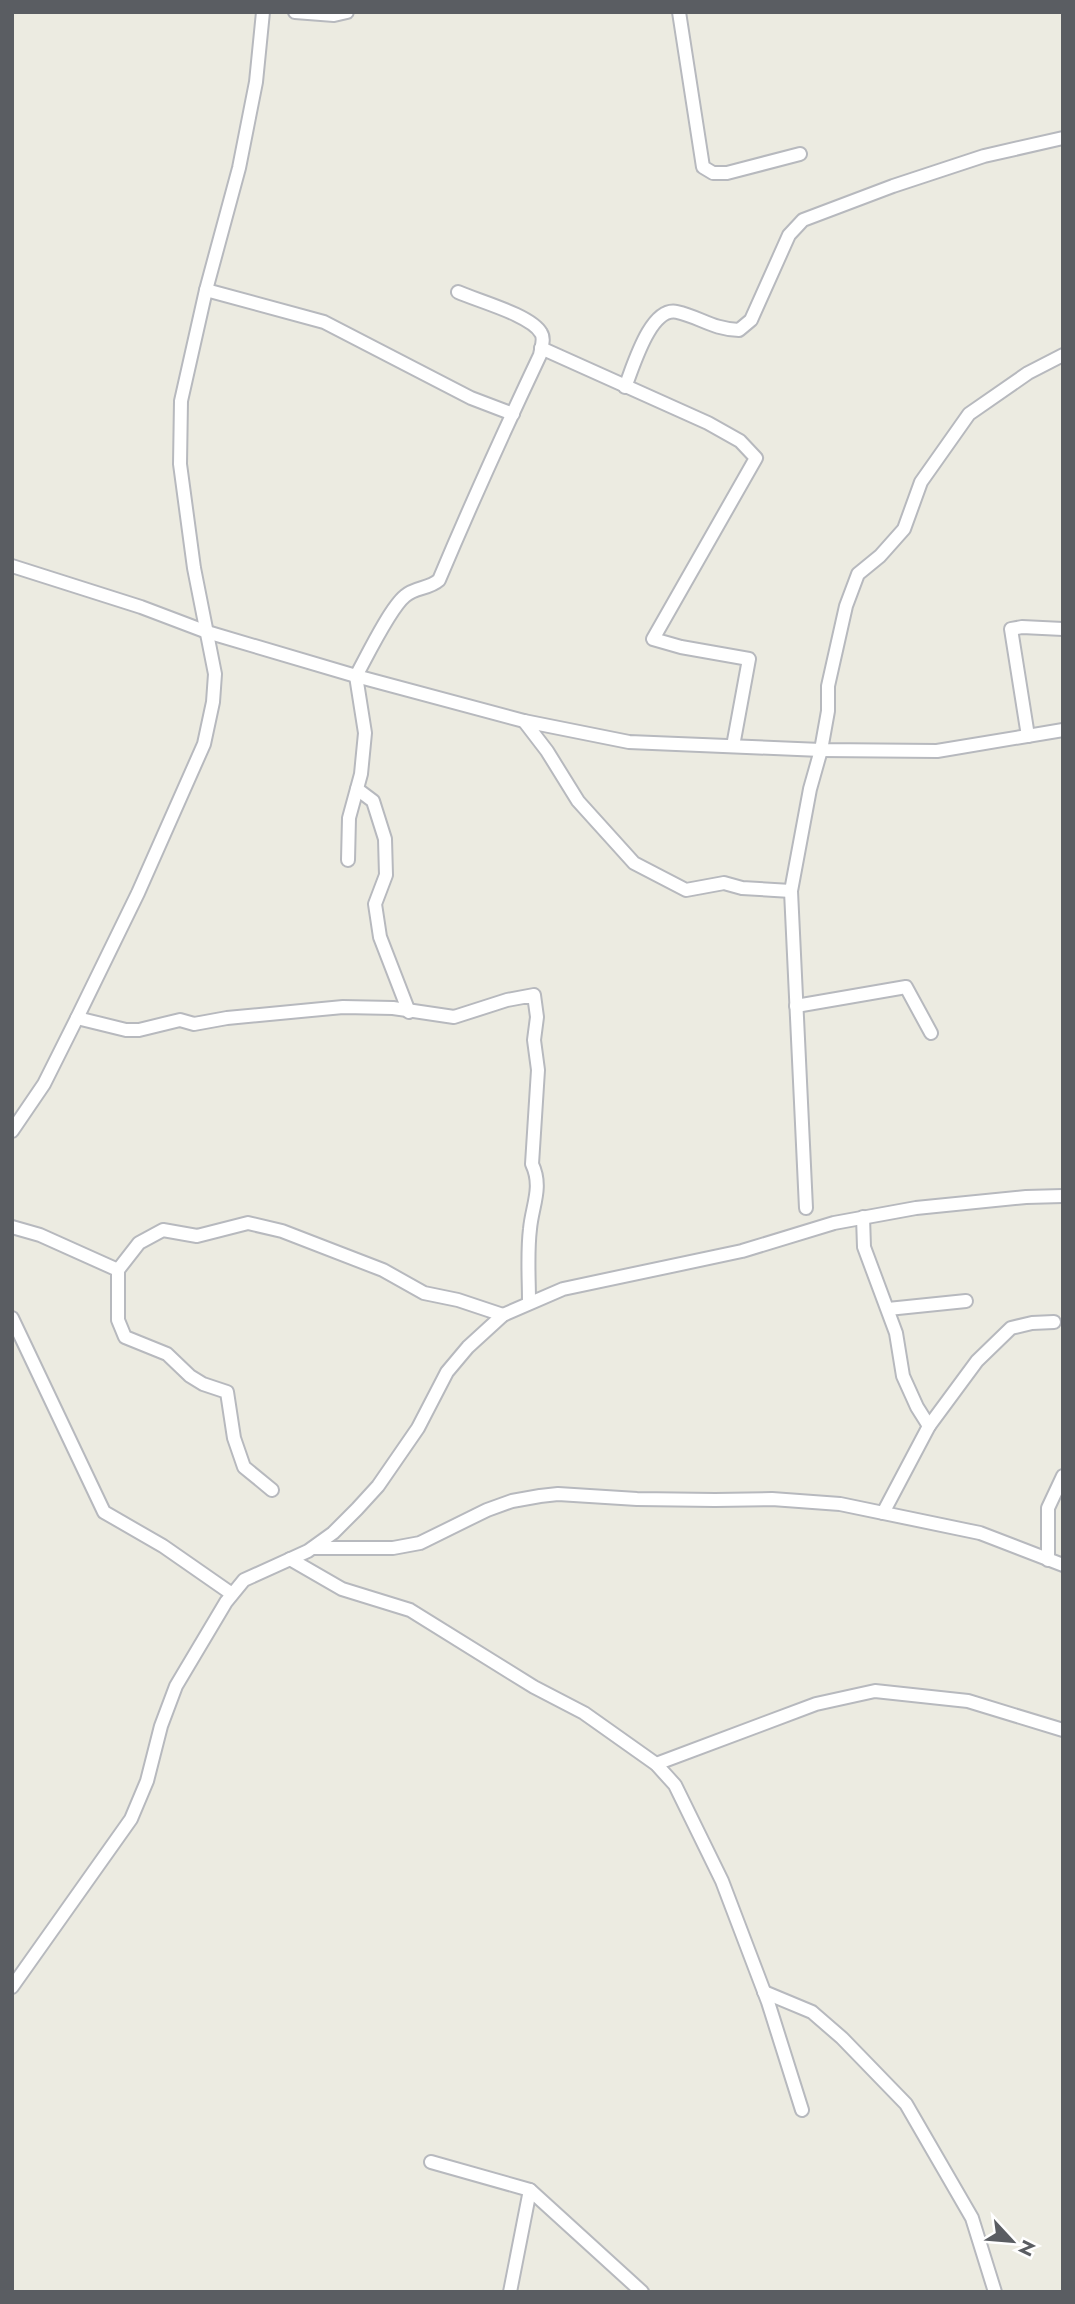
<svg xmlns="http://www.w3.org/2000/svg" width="1075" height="2304" font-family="Jost,sans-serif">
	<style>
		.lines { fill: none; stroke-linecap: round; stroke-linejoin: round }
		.minor-casing { stroke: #b7b9be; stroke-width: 16 }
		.minor { stroke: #fff; stroke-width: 12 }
	</style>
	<rect width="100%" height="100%" fill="#ecebe1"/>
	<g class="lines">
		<defs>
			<g id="minor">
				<path d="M295,12L334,15L347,12"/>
				<path d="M679,12L703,167L713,173H727L800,154"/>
				<path d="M206,290L324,322L471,398L513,414"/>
				<path d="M541,348L708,423L740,441L756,458L653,639L681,647L749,659L733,746"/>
				<path d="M625,387C633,368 650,306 677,312C700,317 712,329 739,330L751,320L789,235L803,220L893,186L984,156L1063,138"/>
				<path d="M12,566L141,607L207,632L356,676L524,721L629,742L821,750L937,751L1063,730"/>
				<path d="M524,721L547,751L578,801L634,863L686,890L724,883L742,888L791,891"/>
				<path d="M1028,736L1011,629L1022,627L1063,629"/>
				<path d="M357,789L373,801L385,839L386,875L375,904L380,937L409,1012"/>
				<path d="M348,860L349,818L361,774L365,733L356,676C366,658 390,608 405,596C415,587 429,589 439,580C471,504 505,429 540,355C541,348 545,339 541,333C531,315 478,301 458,292"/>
				<path d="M796,1006L906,987L931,1033"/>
				<path d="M77,1018L126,1030H139L180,1020L194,1024L227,1018L343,1007L393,1008L454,1017L507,1000L534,995L537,1017L534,1040L538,1070L532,1164C543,1187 532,1206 530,1229C527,1253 529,1278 529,1302"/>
				<path d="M12,1131L44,1084L77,1018L138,893L204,744L213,702L215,674L194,568L180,464L181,401L206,290L239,168L256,82L263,12"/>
				<path d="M806,1208L791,891L810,789L821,750L828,711V686L846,606L858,574L880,556L904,529L921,482L969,414L1028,373L1063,355"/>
				<path d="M863,1217L864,1247L896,1333L903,1376L917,1407L929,1426L883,1513"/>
				<path d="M12,1227L40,1235L118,1270V1320L125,1337L167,1354L190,1376L203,1384L227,1392L234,1438L244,1467L272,1490"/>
				<path d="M118,1270L139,1243L163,1230L197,1236L248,1223L282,1231L383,1270L424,1293L458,1300L503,1315"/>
				<path d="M888,1309L966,1301"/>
				<path d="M12,1318L104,1512L163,1546L232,1594"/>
				<path d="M929,1426L977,1361L1011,1328L1032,1323L1054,1322"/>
				<path d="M313,1548H393L420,1543L487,1510L512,1501L540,1496L558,1494L637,1499L715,1500L772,1499L840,1504L980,1533L1063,1565"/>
				<path d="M290,1559L342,1589L410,1610L534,1687L584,1713L656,1764L675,1785L722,1881L768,2002L802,2110"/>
				<path d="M1048,1560V1508L1063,1476"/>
				<path d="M656,1764L816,1704L875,1691L968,1701L1063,1730"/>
				<path d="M12,1987L131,1819L147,1781L161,1726L176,1686L226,1602L244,1580L308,1551L333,1533L357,1509L378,1486L418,1428L447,1372L468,1347L503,1315L563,1289L742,1251L834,1223L916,1208L1026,1197L1063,1196"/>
				<path d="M764,1992L812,2012L842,2038L906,2104L972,2218L995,2292"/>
				<path d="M431,2162L530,2190L642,2292"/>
				<path d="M510,2292L530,2190"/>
			</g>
		</defs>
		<!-- minor casing -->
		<use href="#minor" class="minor-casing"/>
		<!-- minor -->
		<use href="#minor" class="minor"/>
	</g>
	<!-- border -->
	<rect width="1075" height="2304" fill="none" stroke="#5a5d62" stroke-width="28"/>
	<!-- north arrow -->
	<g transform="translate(1012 2241) rotate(116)" stroke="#ffffff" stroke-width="5" paint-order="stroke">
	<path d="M0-5L12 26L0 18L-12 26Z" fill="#5a5d62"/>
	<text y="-10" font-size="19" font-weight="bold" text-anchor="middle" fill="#5a5d62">N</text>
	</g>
</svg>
